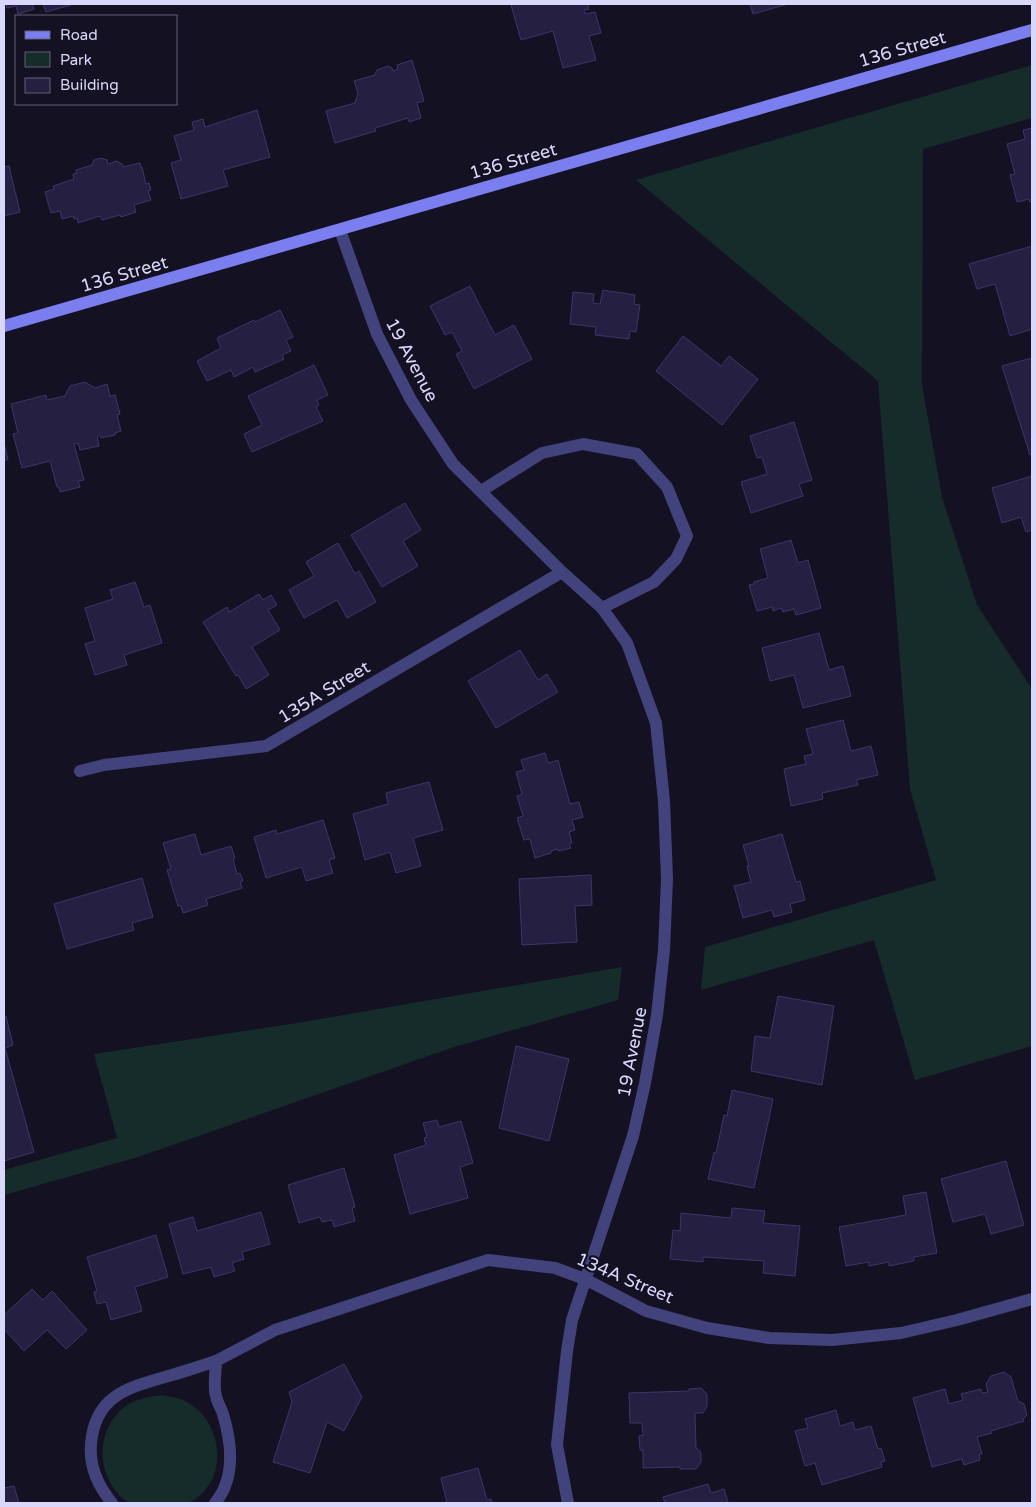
<svg xmlns="http://www.w3.org/2000/svg" width="1036" height="1507" font-family="'Varela Round',sans-serif">
	<style>
		.green { fill: #152c2a }
		.building { fill: #252042; stroke: #3d346b }
		.lines { fill: none; stroke-linecap: round; stroke-linejoin: round }
		.street { stroke: #42437c; stroke-width: 12 }
		.secondary { stroke: #7b7eef; stroke-width: 12 }
		.labels { text-anchor: middle; stroke-width: 4.5; stroke-linejoin: round; paint-order: stroke }
		.street-label { font-size: 18px; fill: #dad8fa; stroke: #141123 }
	</style>
	<rect width="100%" height="100%" fill="#141123"/>
	<!-- green -->
	<g class="green">
		<path d="M1032,65V118L923,149L922,385L942,497L977,605L1032,689V1046L915,1080L874,940L701,990L705,947L936,880L910,789L878,381L636,180Z"/>
		<path d="M622,967L618,1000L454,1047L138,1157L4,1195V1170L117,1138L94,1054L297,1023Z"/>
		<path d="M161,1395C167,1396 174,1397 180,1399C211,1410 225,1448 213,1478C209,1487 199,1498 190,1502C185,1505 177,1503 171,1503C163,1503 136,1505 130,1503C122,1500 115,1491 111,1484C96,1459 101,1424 126,1406C136,1399 149,1397 161,1395Z"/>
	</g>
	<!-- building -->
	<g class="building">
		<path d="M6,4H32L34,9L18,14L16,6L7,8Z"/>
		<path d="M43,4H71V5L46,12Z"/>
		<path d="M516,4H588L589,9L584,10L585,14L595,12L601,33L589,36L596,60L563,68L553,31L521,40L511,5Z"/>
		<path d="M750,4H788L753,14Z"/>
		<path d="M412,60L424,101L417,103L421,118L409,122L408,118L375,128L376,131L335,143L326,111L355,103L358,93L354,81L375,75L377,70L388,66L392,68L393,71L398,69L397,65Z"/>
		<path d="M257,110L270,157L223,170L228,186L181,199L171,163L181,160L174,136L194,130L192,122L203,119L205,127Z"/>
		<path d="M1032,128V201L1030,202L1029,199L1017,202L1010,175L1015,174L1007,144L1025,139L1023,130Z"/>
		<path d="M101,158L107,160L108,164L117,161L123,165V167L140,163L141,167H142L146,184L149,183L151,190L148,191L151,200L134,205L136,212L121,217L120,215L102,220L100,216L78,223L77,218L74,219L73,216L62,219L60,211L51,213L45,192L54,189L53,186L74,179L73,174L77,173L76,170L92,165L94,160Z"/>
		<path d="M9,166L20,212L4,216V167Z"/>
		<path d="M1032,246V329L1010,336L995,284L977,289L969,264Z"/>
		<path d="M470,286L495,335L514,325L532,359L474,389L456,354L462,351L452,332L445,335L430,306Z"/>
		<path d="M603,290L635,295L634,304L640,305L636,332L630,331L629,339L595,335L596,327L570,324L573,292L594,294L593,303L600,304Z"/>
		<path d="M280,310L293,337L286,340L291,351L282,355L284,359L255,372L253,367L234,377L231,370L207,381L197,361L221,348L217,338L254,320L255,322Z"/>
		<path d="M683,336L721,366L729,356L758,379L722,425L656,371Z"/>
		<path d="M1032,358V454L1030,455L1002,366Z"/>
		<path d="M314,365L328,395L317,400L319,405L316,407L323,421L252,452L244,434L262,425L248,396Z"/>
		<path d="M85,382L95,388L107,384L110,396L115,395L120,414L117,415L121,431L115,433V435L101,438L100,435L97,436L99,446L80,450L78,443L74,444L84,480L78,481L80,487L60,492L59,487H57L50,461L22,468L13,434L18,433L11,404L46,395L47,400L65,396L70,386Z"/>
		<path d="M794,422L812,480L799,484L803,496L751,513L741,482L767,474L762,457L757,458L750,436Z"/>
		<path d="M4,443L8,459L4,461Z"/>
		<path d="M1032,476V530L1026,532L1021,517L1002,523L992,488Z"/>
		<path d="M405,503L421,530L403,541L418,566L382,587L351,535Z"/>
		<path d="M791,540L798,563L808,560L821,608L796,615L794,609L783,612L781,608L773,611L772,607L757,611L749,585L754,584V582L768,578L760,549Z"/>
		<path d="M338,543L355,574L359,571L376,602L347,618L337,600L304,618L289,590L314,576L306,562Z"/>
		<path d="M135,582L144,607L150,605L162,643L124,655L127,665L95,675L85,644L95,641L85,608L113,599L110,590Z"/>
		<path d="M259,594L263,600L271,595L277,605L268,610L280,630L252,647L269,675L246,689L238,675L236,676L203,622L227,607L229,612Z"/>
		<path d="M819,633L829,670L843,666L851,696L803,708L794,675L770,681L762,648Z"/>
		<path d="M520,650L538,680L547,674L558,692L496,728L468,681Z"/>
		<path d="M843,720L851,751L871,746L878,775L856,780L858,785L822,793L823,799L791,806L784,769L806,764L804,756L813,754L806,729Z"/>
		<path d="M545,753L548,763L558,760L570,804L579,802L583,817L572,820L575,830L569,832L572,843L569,844L571,848L558,851L557,849L551,851V853L535,858L530,839L524,840L517,818L523,816L517,796L522,794L516,772L524,770L521,760Z"/>
		<path d="M429,782L443,830L413,838L421,866L396,873L390,852L365,860L353,814L388,804L386,793Z"/>
		<path d="M323,820L335,858L329,860L333,873L306,881L302,867L266,878L254,837L276,830L277,834Z"/>
		<path d="M195,834L201,855L231,846L235,858L233,859L237,874L240,873L243,881L240,882L242,888L206,899L208,905L183,913L181,906H178L167,870L171,869L163,843Z"/>
		<path d="M782,834L796,882L800,881L805,900L790,904L792,912L774,917L772,910L743,918L734,886L751,882L747,866H749L743,845Z"/>
		<path d="M591,875L592,905L575,906L577,942L522,945L519,879Z"/>
		<path d="M142,878L153,917L132,923L134,930L67,949L54,904Z"/>
		<path d="M778,996L834,1006L822,1085L751,1071L755,1036L770,1038Z"/>
		<path d="M6,1016L13,1045L5,1048L34,1152L4,1161V1017Z"/>
		<path d="M516,1046L569,1059L549,1141L499,1128Z"/>
		<path d="M732,1090L773,1099L754,1188L708,1179L714,1152L716,1153L724,1115L727,1116Z"/>
		<path d="M437,1120L439,1127L461,1121L473,1163L460,1167L468,1198L410,1214L394,1155L426,1145L424,1138L427,1137L423,1123Z"/>
		<path d="M1006,1161L1024,1225L991,1234L985,1214L953,1222L941,1179Z"/>
		<path d="M344,1168L355,1207L352,1208L355,1221L334,1227L332,1220L322,1222L320,1217L299,1223L288,1185Z"/>
		<path d="M926,1192L937,1253L914,1257V1261L889,1266V1262L869,1266V1262L846,1266L839,1227L906,1215L903,1196Z"/>
		<path d="M732,1208L765,1211L763,1223L800,1226L795,1276L763,1273L764,1261L703,1257V1262L670,1259L673,1230L680,1231L681,1213L731,1218Z"/>
		<path d="M261,1212L270,1244L242,1252L244,1259L232,1263L235,1271L214,1277L211,1267L183,1274L169,1224L193,1217L197,1231Z"/>
		<path d="M156,1235L168,1277L135,1287L142,1311L111,1320L106,1302L97,1304L94,1292L97,1291L87,1257Z"/>
		<path d="M32,1289L43,1300L52,1291L87,1330L66,1349L47,1330L24,1351L4,1329V1315Z"/>
		<path d="M344,1364L362,1397L344,1431L327,1422L310,1473L273,1462L292,1402L289,1392Z"/>
		<path d="M1004,1372L1011,1377L1018,1401L1024,1404L1027,1415L1023,1419L1024,1421L991,1431L992,1433L977,1437L982,1454H979L980,1460L964,1465L962,1459L932,1467L913,1398L945,1389L949,1404L963,1400L961,1394L981,1389L982,1393L988,1392L986,1384L991,1376Z"/>
		<path d="M701,1388L707,1394V1406L703,1413H695L696,1448L701,1452V1462L696,1469H680V1467L643,1468V1450H640L639,1436L643,1435L642,1423H630L629,1393L689,1391V1389Z"/>
		<path d="M836,1410L840,1426L853,1422L855,1430L871,1426L878,1449L881,1448L885,1461L881,1462L882,1467L822,1485L815,1463L805,1466L795,1431L808,1428L805,1419Z"/>
		<path d="M478,1468L487,1500L491,1499L492,1503H447L441,1478Z"/>
		<path d="M708,1484L711,1493L724,1489L728,1503H665L663,1497Z"/>
		<path d="M14,1486L19,1503H4V1488Z"/>
	</g>
	<g class="lines">
		<!-- street -->
		<g class="street">
			<path d="M340,230L377,334L411,400L453,464L562,572L602,608L627,643L656,723L664,801L667,879L664,950L657,1015L645,1083L633,1136L572,1320L567,1351L557,1445L568,1503"/>
			<path d="M481,491L542,453L583,444L637,454L667,487L687,536L676,559L654,582L602,608"/>
			<path d="M80,771L104,765L266,746L562,572"/>
			<path d="M216,1361L275,1330L488,1260L555,1268L585,1279L646,1311L707,1328L769,1338L832,1340L901,1333L957,1320L1032,1299"/>
			<path d="M112,1503C98,1486 89,1467 91,1444C95,1394 130,1387 172,1375C186,1371 201,1366 216,1361C216,1372 213,1386 216,1396C217,1402 221,1408 223,1414C232,1444 236,1478 215,1503"/>
		</g>
		<!-- secondary -->
		<path class="secondary" d="M4,326L1032,30"/>
	</g>
	<g class="labels">
		<!-- street labels -->
		<g class="street-label">
			<text transform="translate(902 49) rotate(-16)" y="6">136 Street</text>
			<text transform="translate(513 161) rotate(-16)" y="6">136 Street</text>
			<text transform="translate(124 274) rotate(-16)" y="6">136 Street</text>
			<text transform="translate(412 360) rotate(62)" y="6">19 Avenue</text>
			<text transform="translate(324 692) rotate(-31)" y="6">135A Street</text>
			<text transform="translate(632 1052) rotate(-79)" y="6">19 Avenue</text>
			<text transform="translate(625 1278) rotate(23)" y="6">134A Street</text>
		</g>
	</g>
	<!-- border -->
	<rect width="1036" height="1507" fill="none" stroke="#dad8fa" stroke-width="10"/>
	<!-- legend -->
	<rect x="15" y="15" width="162" height="90" fill="#141123" stroke="#636179"/>
	<rect x="25" y="31" width="25" height="8" fill="#7b7eef" stroke="#636179"/>
	<text x="60" y="40" font-size="15" fill="#dad8fa">Road</text>
	<rect x="25" y="52" width="25" height="15" fill="#152c2a" stroke="#636179"/>
	<text x="60" y="65" font-size="15" fill="#dad8fa">Park</text>
	<rect x="25" y="78" width="25" height="15" fill="#252042" stroke="#636179"/>
	<text x="60" y="90" font-size="15" fill="#dad8fa">Building</text>
</svg>
